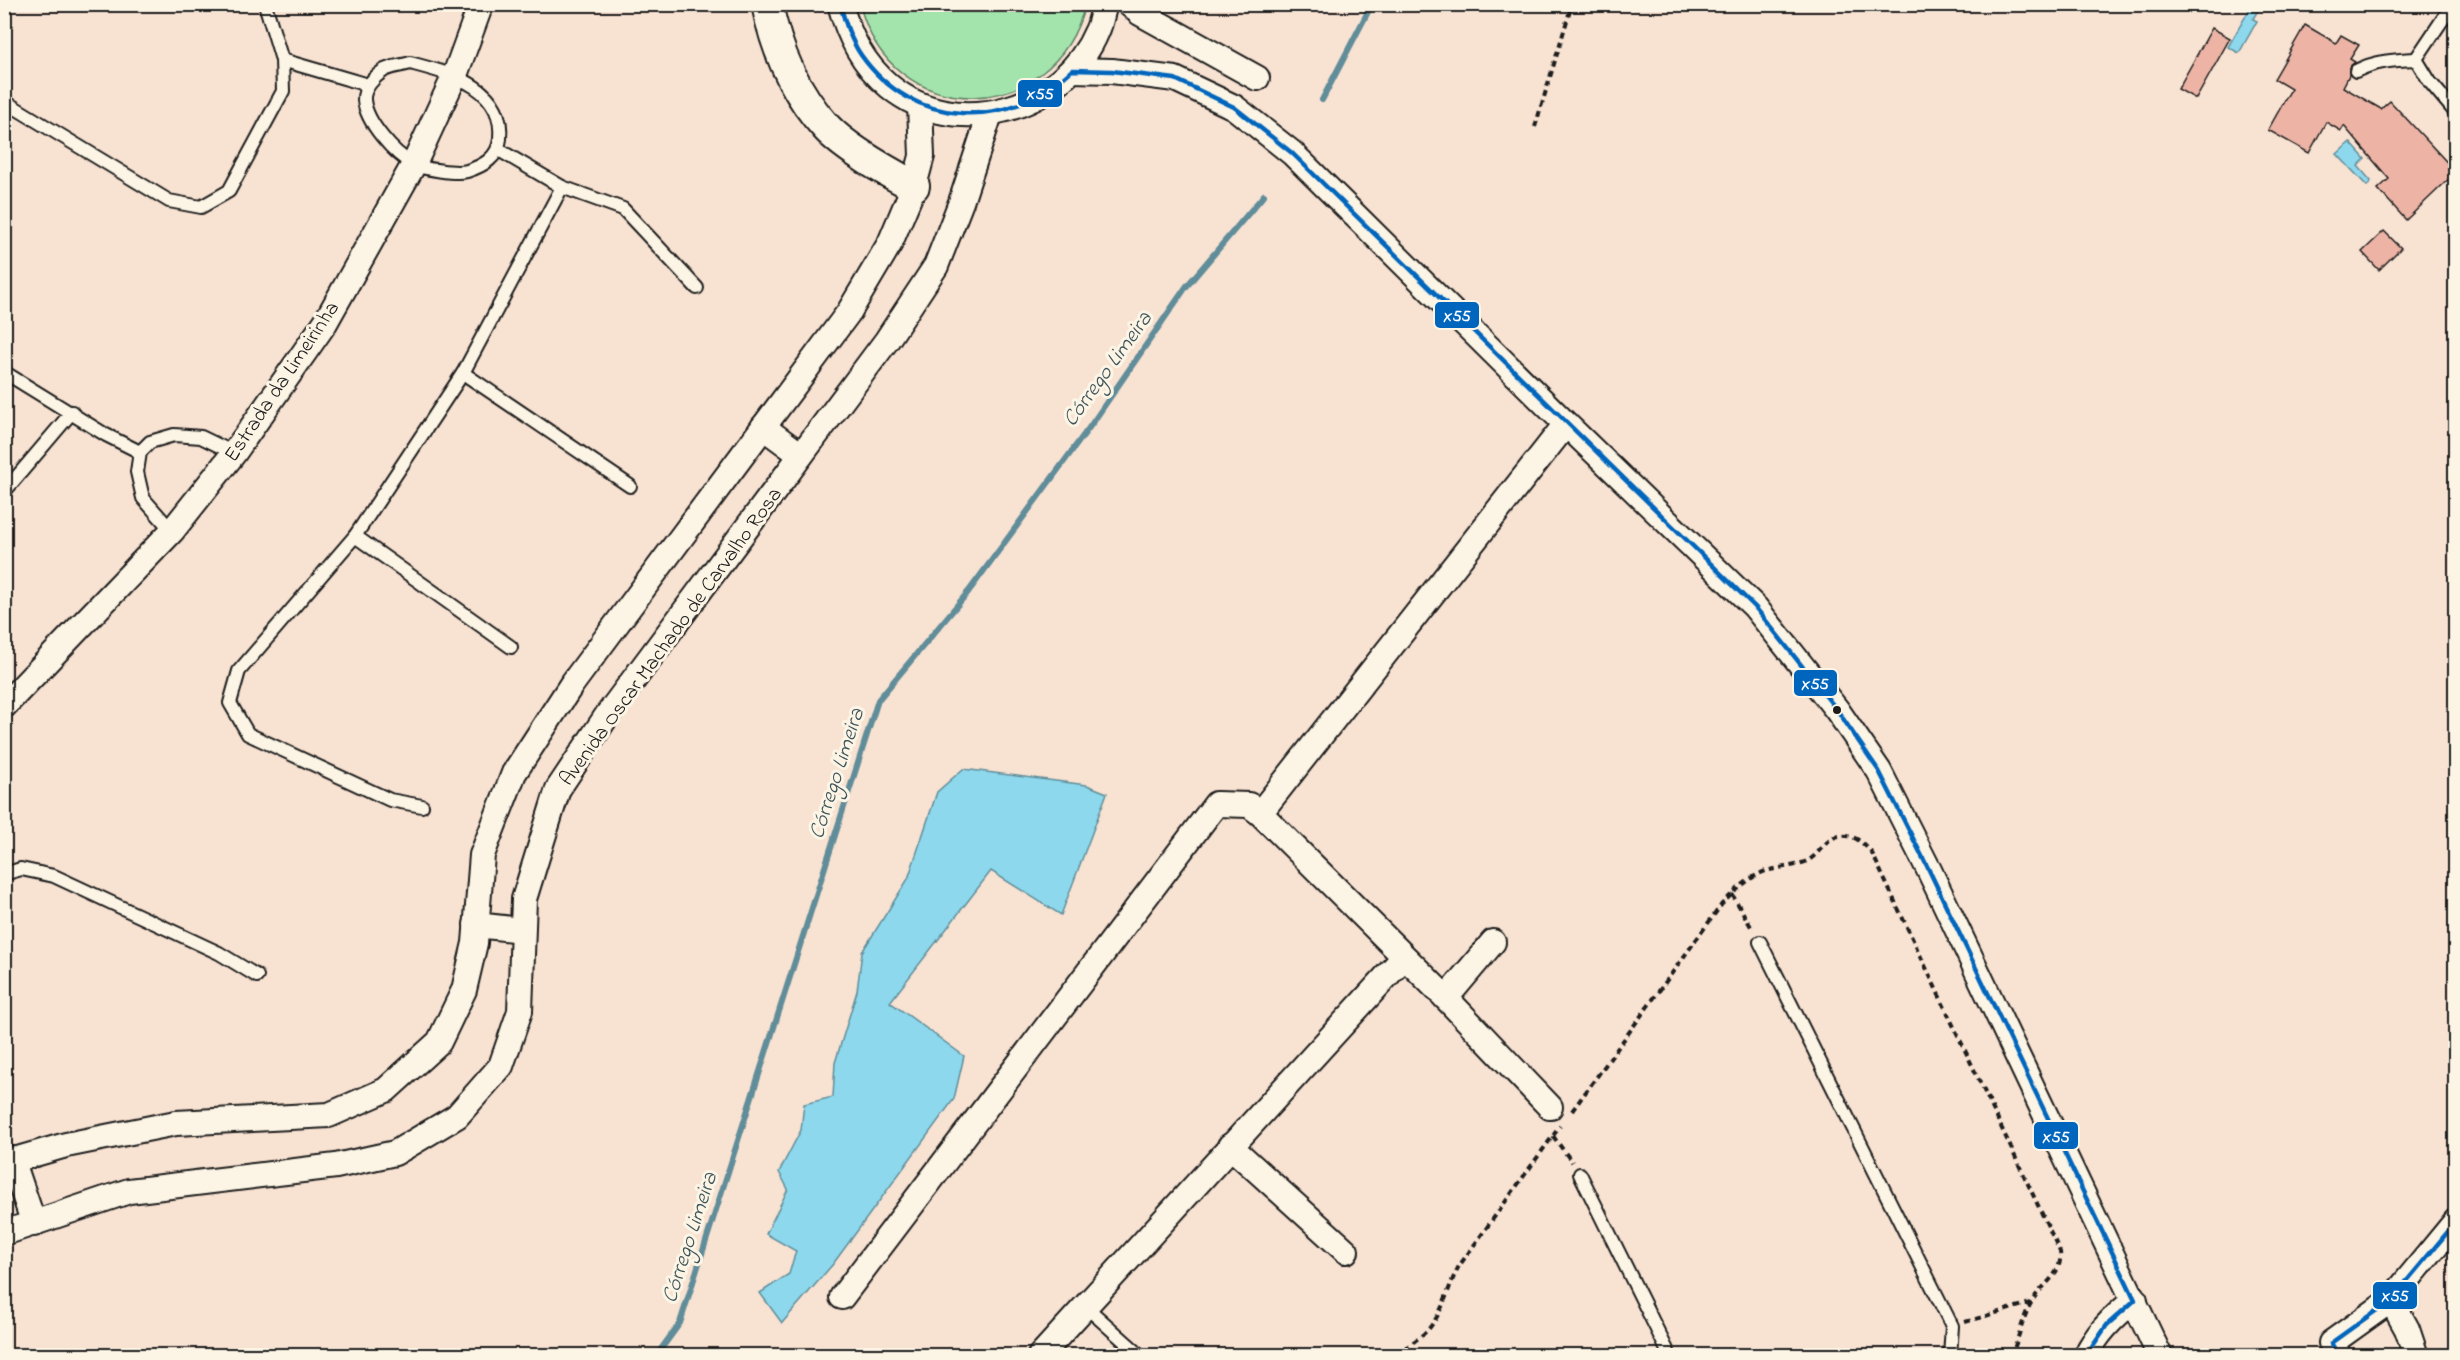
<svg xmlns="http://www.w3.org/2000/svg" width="2460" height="1360" font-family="'Indie Flower',sans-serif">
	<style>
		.green { fill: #a3e4ad; stroke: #608064; stroke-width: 1.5 }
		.water { fill: #8dd8ed; stroke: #608d99; stroke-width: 1.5 }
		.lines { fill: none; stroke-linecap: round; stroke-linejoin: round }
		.stream { stroke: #608d99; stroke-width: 6 }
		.building { fill: #edb4a6; stroke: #1c1c1c; stroke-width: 1.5 }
		.service-casing { stroke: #1c1c1c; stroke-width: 16 }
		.minor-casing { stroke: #1c1c1c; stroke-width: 28 }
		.tertiary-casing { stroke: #1c1c1c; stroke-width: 34 }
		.path { stroke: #1c1c1c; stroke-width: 4; stroke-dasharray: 6 4.5; stroke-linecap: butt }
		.service { stroke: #fcf5e5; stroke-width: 12 }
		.minor { stroke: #fcf5e5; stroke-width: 24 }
		.tertiary { stroke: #fcf5e5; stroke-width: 30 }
		.bus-1-casing { stroke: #fcf5e5; stroke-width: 9 }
		.bus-1 { stroke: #0065bd; stroke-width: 4.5 }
		.bus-dot { fill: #1c1c1c; stroke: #fcf5e5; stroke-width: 2 }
		.labels { text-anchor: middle; stroke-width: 6; stroke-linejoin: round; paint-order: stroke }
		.street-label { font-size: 21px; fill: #1c1c1c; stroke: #fcf5e5 }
		.water-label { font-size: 22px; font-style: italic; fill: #3e545b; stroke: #fcf5e5 }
		.line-badge { stroke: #fcf5e5; stroke-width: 2 }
		.badge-label { font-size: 16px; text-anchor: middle; font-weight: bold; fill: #fff }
	</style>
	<rect width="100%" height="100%" fill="#f8e2d2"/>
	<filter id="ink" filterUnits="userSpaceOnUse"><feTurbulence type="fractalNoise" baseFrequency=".0167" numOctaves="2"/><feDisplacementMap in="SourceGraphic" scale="12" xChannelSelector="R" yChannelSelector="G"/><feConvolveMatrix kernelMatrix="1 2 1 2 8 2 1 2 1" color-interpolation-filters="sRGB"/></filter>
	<g filter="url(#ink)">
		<!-- green -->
		<path class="green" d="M860,5V4L1085,5C1054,127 890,128 860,5Z"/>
		<!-- water -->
		<g class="water">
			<path d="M2252,5H2261L2253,19L2257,21L2239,53L2228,47Z"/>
			<path d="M2350,142L2365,159L2358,166L2371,181L2367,186L2337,154Z"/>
			<path d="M963,769L1087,785L1107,793L1061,915L991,871L890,1002L964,1056L954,1099L833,1264L782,1323L760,1293L789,1274L796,1251L766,1234L788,1189L779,1172L801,1130L804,1104L833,1097L835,1063L857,991L862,952L908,879L937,792Z"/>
		</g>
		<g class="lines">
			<!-- stream -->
			<g class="stream">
				<path d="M1322,100L1372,4"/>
				<path d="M656,1356L680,1323L878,700L969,591L1091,425L1186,287L1264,195"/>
			</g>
		</g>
		<!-- building -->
		<g class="building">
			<path d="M2305,25L2336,43L2341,35L2359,45L2350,59L2355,62L2349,67V75L2343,87L2381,109L2390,101L2456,172L2406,220L2378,189L2389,179L2344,126L2341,131L2326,122L2309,153L2268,130L2291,89L2274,79Z"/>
			<path d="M2212,28L2230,38L2196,99L2178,89Z"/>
			<path d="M2384,231L2401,248L2379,270L2362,252Z"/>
		</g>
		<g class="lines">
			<defs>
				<g id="service">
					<path d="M2453,4L2416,59L2430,82L2456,113"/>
					<path d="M282,60L368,85"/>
					<path d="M410,63C451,74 505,86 500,139C498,158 483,166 467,171C456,174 423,169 413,164C394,154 366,122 364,100C363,89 374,77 383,71C390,66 402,66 410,63Z"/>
					<path d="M2356,71C2375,61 2395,60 2416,59"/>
					<path d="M4,101L169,201L201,207L229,191L283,91L282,60L265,4"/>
					<path d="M499,150L562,187L623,209L697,288"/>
					<path d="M4,372L106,435L140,452"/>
					<path d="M463,373L630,486"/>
					<path d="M4,492L72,412"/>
					<path d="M172,531L143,498L137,472L140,452L150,442L174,435L201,437L234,453"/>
					<path d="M355,536L511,647"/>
					<path d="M422,806L390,800L248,734L230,703L239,671L355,536L463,373L562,187"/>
					<path d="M4,874L21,869L54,876L219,953L257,976"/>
					<path d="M1760,942L1952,1326L1950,1356"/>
					<path d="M1580,1174L1670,1356"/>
					<path d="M1084,1305L1141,1356"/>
				</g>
				<g id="minor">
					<path d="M840,4C849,37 863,64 889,86C956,142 1064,110 1097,31C1101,23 1102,13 1105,4"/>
					<path d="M1129,4L1140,13L1257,78"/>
					<path d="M1072,70L1112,71L1175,79L1234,107L1292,153L1566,424L1755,607L1837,710L1879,771L1929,870L2160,1356"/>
					<path d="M763,427L801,455"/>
					<path d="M4,706L172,531L234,453L325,323L414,164L455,75L481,4"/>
					<path d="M1260,813L1566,424"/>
					<path d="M476,925L522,930"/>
					<path d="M1446,998L1493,942"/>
					<path d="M1230,1146L1346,1251"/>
					<path d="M12,1159L34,1224"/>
					<path d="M4,1163L66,1145L176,1123L329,1115L386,1090L439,1042L464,990L475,943L482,855L514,773L572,684L849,312L890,243L914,186L922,156L920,105"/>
					<path d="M4,1233L129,1191L336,1166L395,1153L457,1116L501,1066L520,1011L524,899L558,789L608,714L887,340L936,266L961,202L990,114"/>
					<path d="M842,1297L1216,804L1249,805L1260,813L1446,998L1550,1107"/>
					<path d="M2391,1300L2407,1329L2416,1356"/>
					<path d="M1040,1356L1404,957"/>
					<path d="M2086,1356C2097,1332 2115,1315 2135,1300"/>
					<path d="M2339,1356L2331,1343L2391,1300L2456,1221"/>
				</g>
				<path id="tertiary" d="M767,4C776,49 795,93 826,127C846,149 888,172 914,186"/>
			</defs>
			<!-- service casing -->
			<use href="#service" class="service-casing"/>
			<!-- minor casing -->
			<use href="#minor" class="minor-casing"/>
			<!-- tertiary casing -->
			<use href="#tertiary" class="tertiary-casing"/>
			<!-- path -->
			<g class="path">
				<path d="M1535,127L1572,4"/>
				<path d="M1732,894L1753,930"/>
				<path d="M1572,1111L1722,904C1735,891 1749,877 1766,871C1779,867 1794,867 1807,861C1818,856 1826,838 1839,836C1855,834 1864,843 1873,855L2060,1252C2063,1276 2041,1284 2031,1303C2022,1319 2019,1339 2011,1356"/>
				<path d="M1553,1136L1572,1162"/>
				<path d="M1965,1322L2030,1303"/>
				<path d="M1397,1356C1408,1344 1424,1337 1433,1323C1445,1306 1449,1284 1459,1266L1560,1126"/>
			</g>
			<!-- service -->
			<use href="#service" class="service"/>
			<!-- minor -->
			<use href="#minor" class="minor"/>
			<!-- tertiary -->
			<use href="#tertiary" class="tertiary"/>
			<defs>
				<g id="bus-1">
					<path d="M840,4C845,22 850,39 861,55C913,129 1009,131 1072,70L1112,71L1175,79L1234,107L1292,153L1755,607L1837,710L1879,771L1929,870L2135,1300L2107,1325L2086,1356"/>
					<path d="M2339,1356L2331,1343L2391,1300L2456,1222"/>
				</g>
			</defs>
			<!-- bus-1 casing -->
			<use href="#bus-1" class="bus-1-casing"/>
			<!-- bus-1 -->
			<use href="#bus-1" class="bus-1"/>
		</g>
	</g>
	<!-- markers -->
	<circle class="bus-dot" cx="1837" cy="710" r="5"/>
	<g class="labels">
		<!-- street labels -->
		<g class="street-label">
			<text transform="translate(281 381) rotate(-56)" y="7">Estrada da Limeirinha</text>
			<text transform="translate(670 636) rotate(-54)" y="7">Avenida Oscar Machado de Carvalho Rosa</text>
		</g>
		<!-- water labels -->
		<g class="water-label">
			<text transform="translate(1106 368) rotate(-54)" y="8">Córrego Limeira</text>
			<text transform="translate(835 773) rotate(-72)" y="8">Córrego Limeira</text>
			<text transform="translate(688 1237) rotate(-72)" y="8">Córrego Limeira</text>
		</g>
	</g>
	<g class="line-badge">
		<rect x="1017" y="79" width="46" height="29" rx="6" fill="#0065bd"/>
		<rect x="1434" y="301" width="46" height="28" rx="6" fill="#0065bd"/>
		<rect x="1793" y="669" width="45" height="28" rx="6" fill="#0065bd"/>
		<rect x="2033" y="1121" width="46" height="29" rx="6" fill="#0065bd"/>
		<rect x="2372" y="1281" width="46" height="29" rx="6" fill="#0065bd"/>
	</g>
	<g class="badge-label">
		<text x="1040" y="99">X55</text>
		<text x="1457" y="321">X55</text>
		<text x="1815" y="689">X55</text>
		<text x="2056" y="1142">X55</text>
		<text x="2395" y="1301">X55</text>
	</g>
	<!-- margin -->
	<rect width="2460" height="1360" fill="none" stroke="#fcf5e5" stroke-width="24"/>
	<rect x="12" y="12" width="2436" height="1336" fill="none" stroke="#1c1c1c" stroke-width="2" filter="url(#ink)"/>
</svg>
